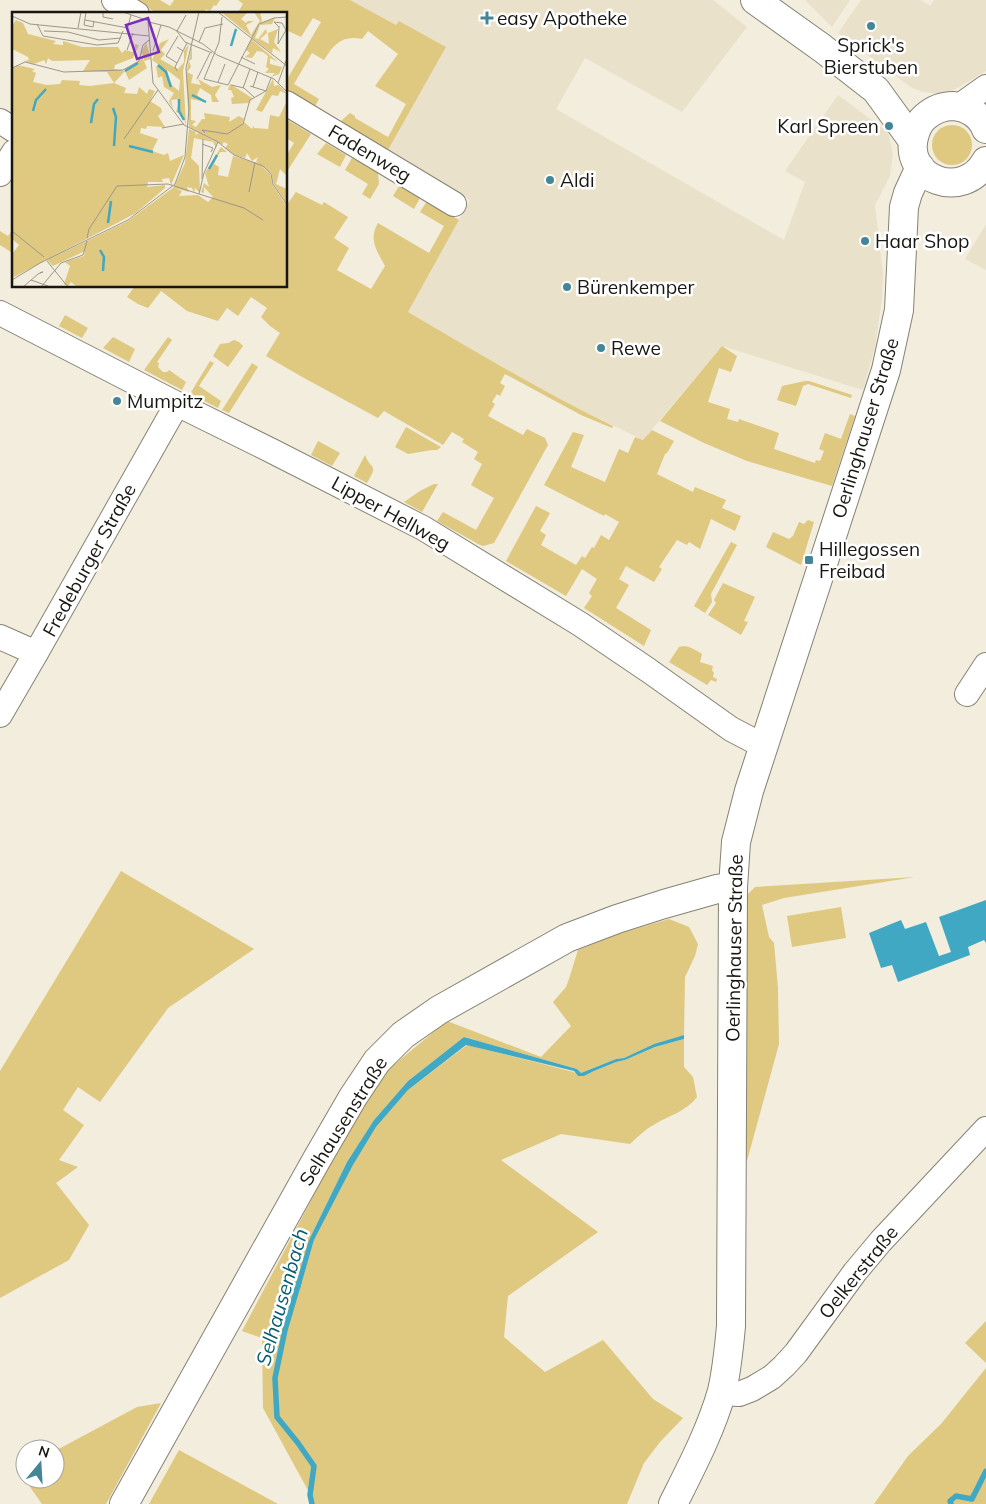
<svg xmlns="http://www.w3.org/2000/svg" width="986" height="1504" font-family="Mulish,sans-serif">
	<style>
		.built { fill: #e9e1ca }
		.green { fill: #dfc87f }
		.water { fill: #41a8c3 }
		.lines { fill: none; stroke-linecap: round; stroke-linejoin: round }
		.stream { stroke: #41a8c3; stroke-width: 5.5 }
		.street-casing { stroke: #868274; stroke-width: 26 }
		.secondary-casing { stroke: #868274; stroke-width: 30 }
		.street { stroke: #fff; stroke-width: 24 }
		.secondary { stroke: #fff; stroke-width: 28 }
		.poi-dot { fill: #448598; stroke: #fff; stroke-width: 2 }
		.labels { text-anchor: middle; stroke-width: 5; stroke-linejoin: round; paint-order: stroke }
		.poi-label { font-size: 19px; fill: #181611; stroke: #fff; text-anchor: start }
		.street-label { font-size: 19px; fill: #181611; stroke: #fff }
		.water-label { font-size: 20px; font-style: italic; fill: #045d70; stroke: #fff }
		.inset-river { fill: none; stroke: #41a8c3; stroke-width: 2.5 }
		.inset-road { fill: none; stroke: #9b978b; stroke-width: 1 }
		.view { fill: #7b2cbf; fill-opacity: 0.15; stroke: #7b2cbf; stroke-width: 2.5 }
		.inset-edge { fill: none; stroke: #181611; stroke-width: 2.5 }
	</style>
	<rect width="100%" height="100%" fill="#f2eddd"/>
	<!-- built -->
	<g class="built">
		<path d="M350,0H713L747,27L682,112L585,58L556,109L784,240L805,182L785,171L838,95L888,132L893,154L890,176L875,205L883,274L882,298L875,347L863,390L722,346L643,440L577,408L503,368L408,312L470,200L388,150L446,47L399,21L396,25Z"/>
		<path d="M805,0H850L832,27Z"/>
		<path d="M861,0H921L930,6L934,0H986V71L952,91L940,94L923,92L912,88L838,33Z"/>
		<path d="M986,224V270L965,259Z"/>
	</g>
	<!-- green -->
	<g class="green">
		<path d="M136,0H160L170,6L174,0H220L216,6L214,5L210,11L206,9L203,14H158Z"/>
		<path d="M238,0H350L396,25L399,21L446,47L388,150L340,122L350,113L355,116V118L388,137L406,104L375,86L398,54L368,31L362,39C342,35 334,44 324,60L312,53L294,84L319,99L314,108L286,91V81L321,22L313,18L301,37L299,36L286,30V14H237L243,4Z"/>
		<path d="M286,119L311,134L286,173V156L294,143L286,138Z"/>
		<circle cx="952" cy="145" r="20"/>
		<path d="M326,143L346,155L340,167L317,154Z"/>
		<path d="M352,158L378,173L379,184L370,199L362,194L368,184L345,170Z"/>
		<path d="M399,186L420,198L414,209L393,196Z"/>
		<path d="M296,192L322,205L324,202L348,217L334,238L349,248L337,270L371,289L385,266C377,251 368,240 378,223L429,253L444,226L420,212L427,201L459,220L408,312C476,352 543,392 613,426L612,428L581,415L505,374L500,383L505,386L500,396L497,394L492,402L495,404L488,416L523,435L527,429L545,438L548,445L494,543L483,546L480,545L437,521L443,512L476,530L494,498L471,485L482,464L474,459L478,452L462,442L464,439L452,432L443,445L384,411L378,418L304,378L266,356L280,333L270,326L261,317L267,308L251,297L238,316L227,308L218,321L187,311L161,291L148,308L138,304L127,297L135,286H286V206Z"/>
		<path d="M14,228V254L0,245V231L8,236Z"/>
		<path d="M65,315L88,328L82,338L59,326Z"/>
		<path d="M113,337L135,349L129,362L103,348Z"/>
		<path d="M168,337L172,340L157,362L159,363L158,367L163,372H167L169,370L186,382L182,390L144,370Z"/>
		<path d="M234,340L239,342L243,346L228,367L213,356L220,344L228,343Z"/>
		<path d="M722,346L737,356L731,372L719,368L708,402L730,409L727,419L738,422L739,419L779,433L774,449L815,463L816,460L820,461L824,451L819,449L825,433L841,439L850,414L855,416L832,486L747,461L704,443L660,421Z"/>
		<path d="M210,361L214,363L199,386L221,401L218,408L190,394Z"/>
		<path d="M252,363L258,367L229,413L222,410Z"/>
		<path d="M805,381H809L852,395L851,398L808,384L803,386L796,406L777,400L782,386Z"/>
		<path d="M406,427L441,447L437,450H432L408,454L395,447Z"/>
		<path d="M652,430L674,441L667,453L665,454L657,474L693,492L695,487L726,500L722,508L741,516L735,531L711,519L700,549L689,542L687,545L677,540L659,567L662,569L654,582L626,566L619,579L629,585L616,608L651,630L644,646L584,608L592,596L589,593L597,579L582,569L566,596L506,561L536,506L550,513L540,531L546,535L541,545L576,565L582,556L585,558L592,547L594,548L601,535L609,540L619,522L605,514L604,516L544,485L573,432L584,435L571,467L605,482L619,449L628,453L635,437L643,440Z"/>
		<path d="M318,441L340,453L332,466L311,455Z"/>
		<path d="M365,455C371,471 379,463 367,483L354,476Z"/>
		<path d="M434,484H438L422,512L404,502L420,491Z"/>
		<path d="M808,520L814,522L801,565L766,547L773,532L789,539L793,536L799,522L804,524Z"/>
		<path d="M731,542L737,545L711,594L712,602L705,613L694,606Z"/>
		<path d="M723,583L755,597L744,621L748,622L741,635L708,615L716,603L714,600Z"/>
		<path d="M684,646C691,647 696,650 702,654L700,662L713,666L712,671L714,672L713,677L717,679L716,682L711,680L707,685L669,662L679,647Z"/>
		<path d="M121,871L254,949L168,1008L100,1102L78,1087L63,1110L84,1125L59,1160L78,1167L56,1183L89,1225L69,1260L0,1298V1071Z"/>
		<path d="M915,877L784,898L762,905L769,937L774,943L778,988L779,1044L747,1161L741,1148L744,898L755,887Z"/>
		<path d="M841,907L846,938L792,947L787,916Z"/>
		<path d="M669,919L689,927L698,944L695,956L685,977L684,1035L654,1044L624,1058L616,1059L581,1073L577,1069L464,1037L408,1081L374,1120L347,1162L309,1240L300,1289L314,1240L353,1165L376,1127L408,1090L467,1045L574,1072L578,1076H584L594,1071L616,1062L625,1060L655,1047L684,1039V1067L693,1077L697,1097C687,1111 670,1115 655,1124C646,1129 638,1136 630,1144L561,1134L501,1160L598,1232L508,1296L504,1337L545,1372L603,1340L653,1399L683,1418L660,1442L644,1463L627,1504H312L310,1494L263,1408L262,1338L242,1331L361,1106L384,1073L447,1021L541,1057L571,1026L553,1002L566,987L568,982L578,950L621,933Z"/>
		<path d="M986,1321V1363L965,1343Z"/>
		<path d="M986,1368V1504H874L908,1456L941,1424Z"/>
		<path d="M161,1403L106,1504H42L23,1477L25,1470V1479H55V1451L137,1407Z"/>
		<path d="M179,1450L278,1504H149Z"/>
	</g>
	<!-- water -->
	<g class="water">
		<path d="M986,900V943L984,940L968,947L970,955L898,982L892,965L881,968L869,933L901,920L905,929L926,922L939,956L951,952L939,917Z"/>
		<path d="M684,1035V1039L655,1047L625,1060L616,1062L594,1071L584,1076H578L574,1071L466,1045L408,1090L376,1127L353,1165L314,1240L300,1289L295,1287L309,1240L347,1162L374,1120L408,1081L464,1037L577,1069L581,1073L616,1059L624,1058L654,1044Z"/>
	</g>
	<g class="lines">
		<!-- stream -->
		<g class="stream">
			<path d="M299,1282L285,1330L275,1378L277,1417L298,1443L314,1466L310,1495L312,1504"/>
			<path d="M951,1504L950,1501L956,1496L972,1499L986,1471"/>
		</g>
		<defs>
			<g id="street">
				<path d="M114,0L137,14"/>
				<path d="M286,103L454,204"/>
				<path d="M958,107L986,87"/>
				<path d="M0,121L14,130"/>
				<path d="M0,174L14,152"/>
				<path d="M0,313L177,404L272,451L423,528L580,624L648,670L731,729L752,740L764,745"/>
				<path d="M0,637L36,653"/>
				<path d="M967,694L986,665"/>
				<path d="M0,715L36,653L177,404"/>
				<path d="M721,1393L739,1394L752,1389L772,1377L784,1366L796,1353L855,1272L881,1241L986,1129"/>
			</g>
			<g id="secondary">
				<path d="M755,0L822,48L876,90L913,141"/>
				<path d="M986,129C981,115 967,107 953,106C942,106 933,110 925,117C919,122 916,129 914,137C903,179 963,202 986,161"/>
				<path d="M124,1504L317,1159L353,1097L377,1061L403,1035L439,1010L567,938L617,919L664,904L717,889L733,887"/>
				<path d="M673,1504C691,1468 711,1430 722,1391C727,1369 729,1348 731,1326L733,887L736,842L749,791L886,370L899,310L904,207L908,193L920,167"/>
			</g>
		</defs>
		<!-- street casing -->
		<use href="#street" class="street-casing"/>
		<!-- secondary casing -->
		<use href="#secondary" class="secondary-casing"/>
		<!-- street -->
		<use href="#street" class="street"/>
		<!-- secondary -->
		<use href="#secondary" class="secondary"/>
	</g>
	<!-- markers -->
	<g class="poi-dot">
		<path d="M484.5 10.5h5v5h5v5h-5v5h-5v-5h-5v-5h5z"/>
		<circle cx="871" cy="26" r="5"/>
		<circle cx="889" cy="126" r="5"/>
		<circle cx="550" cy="180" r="5"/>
		<circle cx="865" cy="241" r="5"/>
		<circle cx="567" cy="287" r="5"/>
		<circle cx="601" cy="348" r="5"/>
		<circle cx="117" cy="401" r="5"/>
		<rect x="804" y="555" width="10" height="10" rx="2.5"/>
	</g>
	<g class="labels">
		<!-- poi labels -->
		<g class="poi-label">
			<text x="497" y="25">easy Apotheke</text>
			<text x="871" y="52" text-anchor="middle">Sprick's<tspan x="871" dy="22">Bierstuben</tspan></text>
			<text x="879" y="133" text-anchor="end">Karl Spreen</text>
			<text x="560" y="187">Aldi</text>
			<text x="875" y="248">Haar Shop</text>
			<text x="577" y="294">Bürenkemper</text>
			<text x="611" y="355">Rewe</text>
			<text x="127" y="408">Mumpitz</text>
			<text x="819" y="556">Hillegossen<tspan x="819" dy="22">Freibad</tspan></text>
		</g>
		<!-- street labels -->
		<g class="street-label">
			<text transform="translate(370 153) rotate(31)" y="7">Fadenweg</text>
			<text transform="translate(865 428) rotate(-73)" y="7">Oerlinghauser Straße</text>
			<text transform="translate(391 513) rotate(29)" y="7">Lipper Hellweg</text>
			<text transform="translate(89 560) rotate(-61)" y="7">Fredeburger Straße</text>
			<text transform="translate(734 948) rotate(-89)" y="7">Oerlinghauser Straße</text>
			<text transform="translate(343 1121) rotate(-58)" y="7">Selhausenstraße</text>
			<text transform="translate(858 1272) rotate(-51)" y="7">Oelkerstraße</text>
		</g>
		<!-- water labels -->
		<g class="water-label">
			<text transform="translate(282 1297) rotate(-74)" y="7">Selhausenbach</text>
		</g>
	</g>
	<!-- overview -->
	<g transform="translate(12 12)">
		<rect width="275" height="275" fill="#f2eddd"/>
		<path d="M209,0H236L229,7L234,11L236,9H242L234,13L239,23L248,9L242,0H248L250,9L240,25ZM263,6L260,12L248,13L243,26L246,27L254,17L255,21L248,27L257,32L256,21L266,17L262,30L269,40L261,36L260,41L273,51L240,26L248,11ZM4,8L11,11L16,22L44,29L41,32L51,33V29L70,35H106L110,41L113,38L121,40L123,32L127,33L121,46L103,53L102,57L113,59L102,71L114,76L112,81L125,82L127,75L135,82L137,77L143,79L138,89L149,96L150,100L146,104L153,115L135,114L134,117L129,116L128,121L146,127L140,139L152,143L156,141L158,149L172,143L159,173L157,166L150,167L151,170H136L135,175L153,173V176L124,201L0,266V242L7,233L0,227V57L5,53L23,57L20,59L24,61L21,70L35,73L48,72L50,68L68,69L67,73L78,74L102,71L95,60L71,59L78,48L40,49L36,46L34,52L32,48L22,52L12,49L17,48L16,45L0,37V14ZM157,27L149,38L153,42L148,47L166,57L172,50V39L177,32L171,59L174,114L171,103L164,100L168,87L159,88L161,97L157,89L162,81L152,75L150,64L146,66L144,54L147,53L140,48L148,31ZM155,58L168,68L167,79L157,71ZM239,27L266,50L258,46V52L270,55L267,62L259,65L263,61H253L257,57L254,55L256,44L251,40L245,39L240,46L233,45L238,41L234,38ZM134,30L139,47L132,49V46L131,47L135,56L117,68L113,59L132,45L129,41ZM180,33V47L177,49L179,55L175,60L181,63L179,71L189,73L186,67L200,75L209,73L203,83L207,90H200L199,83L188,76L185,83L194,90L179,87V108L184,109L180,113L184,115L190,107H193L192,101L218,105L217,110L227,104L232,107L229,114L232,110L240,117L242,113V116L256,117L258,103L267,105L275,89V164L268,157L264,172L275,177V192L262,172L259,161L244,150L246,145L240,149L235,141L233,146L222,143L213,136L216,132L212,130L210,133L177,115L174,62ZM261,67L262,74L267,73L275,82L268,79L266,84L260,83L250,100L244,98ZM218,72L240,86L237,91L220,92L219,86L222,85L219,78H216ZM177,117L184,120L183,123L187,121L205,131L204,136L201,130L182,126L179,146L187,154L188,181L183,176L182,181L180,176L175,175L177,180L163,176L170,179L167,184L186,183L196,190L201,185L192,175V181L189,180L192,171L197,175L193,161L209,135L215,140H208L202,152L207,155L206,163L216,165L221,144L247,152L258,162L261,173L275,195V275H65L59,270L56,274L52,272L58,254L53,250L72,244L75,229L116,209L162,175L173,151ZM75,229L73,239L41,254L35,248Z" fill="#dfc87f" fill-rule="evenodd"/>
		<path class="inset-river" d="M219,34L224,17M146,53L154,60L159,75M113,59L126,51M180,83L194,90M167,87V99L172,108M101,96L104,105L102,134M21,99L24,88L34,77M79,111L82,92L86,87M117,134L141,140M197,157L205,143M96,211L99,189M88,238L92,245L91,259"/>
		<path class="inset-road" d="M74,0L72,13L81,15L82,9M91,0V5L101,7M111,0L137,9M206,0L275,54M0,4L18,12L137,24M210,5L207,30L192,67L216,73L247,12L262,6L275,5M73,8L116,16M137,10L157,15L191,32L205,43L262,67L275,80M25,12L31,24L85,33L106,31L111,19M66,16L69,0M115,18L119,3M164,18L173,30L200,41M32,19L56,20L87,28L109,26M165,19L174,3M187,30L193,16L211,12M266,32L274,18L270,11L262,10L267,15M266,32L267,14M165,35L171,39L175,31M115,38L121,21M141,39L149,13M229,45L243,52M165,51L154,44L166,24M0,56L13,50L52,60L111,58L127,49L131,33L137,28M165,59L163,55L171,39M185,67L198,41M206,70L213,52M266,71L275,46M219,73L232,76L242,85M238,74L254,79M241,75L246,60M231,76L238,57M150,116L172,112M193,121L190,118L215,122L231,112L238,88L254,79L259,66M112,127L146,78M206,130L222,143L251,154L259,162L261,172L275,193M190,132L201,136L199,140M190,167L191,127M237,180L243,150M187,182L232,196L251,208M0,219L32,245M75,226L77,217L105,174L156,172L187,182L192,161L206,130L172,113L141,71L136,10M35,249L56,275M0,268L28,251L116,208L163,172L173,145L177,96L174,56L187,0M19,268L36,274M11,275L26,262L30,260H31L28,261M29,275L49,251L71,243L75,229"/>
		<path class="view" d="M136,6L147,40L125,47L114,13Z"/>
		<rect width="275" height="275" class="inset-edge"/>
	</g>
	<!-- north arrow -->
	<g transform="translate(40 1464) rotate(18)"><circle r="24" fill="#ffffff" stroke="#a3a2a0"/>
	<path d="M0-4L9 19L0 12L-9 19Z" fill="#448598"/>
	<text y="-8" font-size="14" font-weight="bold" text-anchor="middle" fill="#181611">N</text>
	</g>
</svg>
